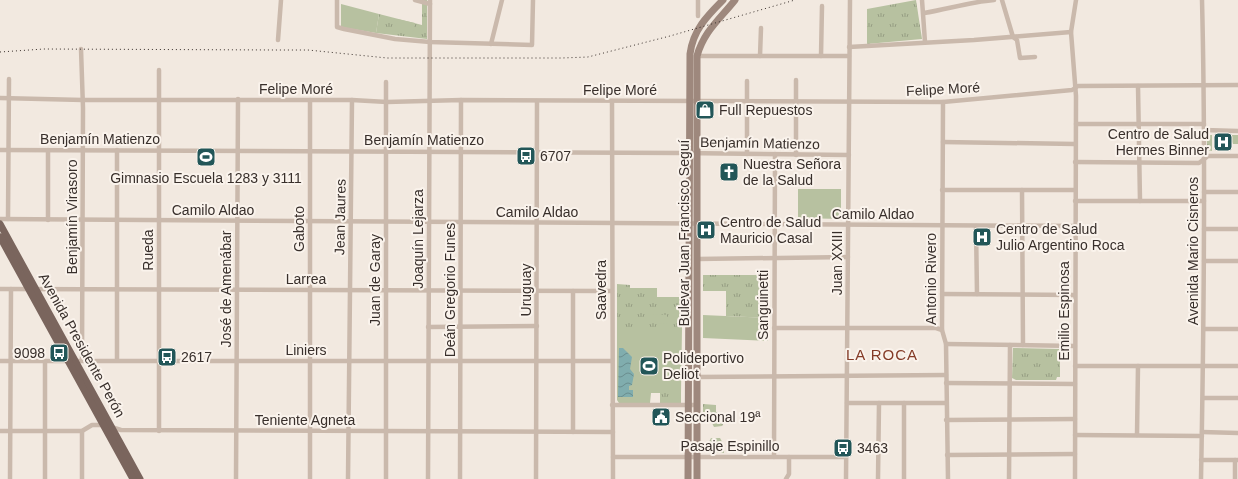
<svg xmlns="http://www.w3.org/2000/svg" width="1238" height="479" font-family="Arial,sans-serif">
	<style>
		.grass { fill: url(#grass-tufts) }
		.garden { fill: #b7c1a0 }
		.water { fill: url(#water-waves) }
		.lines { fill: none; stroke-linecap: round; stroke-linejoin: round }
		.street { stroke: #cab9ac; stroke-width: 4.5 }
		.secondary { stroke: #9e887d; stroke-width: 7 }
		.primary { stroke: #7a655d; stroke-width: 7 }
		.rail { stroke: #382f2b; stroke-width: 1; stroke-dasharray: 1 3; stroke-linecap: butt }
		.labels { text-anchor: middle; stroke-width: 4; stroke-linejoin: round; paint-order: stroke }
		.street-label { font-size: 14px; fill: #382f2b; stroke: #faf3ec }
		.poi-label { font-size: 14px; fill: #382f2b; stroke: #faf3ec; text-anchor: start }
		.neighbourhood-label { font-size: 15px; letter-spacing: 1px; fill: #843b27; stroke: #faf3ec }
	</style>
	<defs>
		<pattern id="grass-tufts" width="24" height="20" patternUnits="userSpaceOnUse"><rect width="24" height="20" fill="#b7c1a0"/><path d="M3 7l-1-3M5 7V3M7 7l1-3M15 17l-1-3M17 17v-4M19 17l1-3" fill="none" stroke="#969d83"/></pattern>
		<pattern id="water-waves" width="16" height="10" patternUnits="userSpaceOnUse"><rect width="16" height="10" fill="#80adae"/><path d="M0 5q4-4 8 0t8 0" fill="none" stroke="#6a8d8e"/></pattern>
	</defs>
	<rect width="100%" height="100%" fill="#f2e9e0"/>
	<!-- grass -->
	<g class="grass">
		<path d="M422,0H427V39L376,33L379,14L422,25Z"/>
		<path d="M916,0L922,39L867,44V9Z"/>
		<path d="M1207,135H1212V151L1207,150Z"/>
		<path d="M1219,135H1238V144H1233L1232,142L1219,144Z"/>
		<path d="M703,275H767V318L726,316V291H703Z"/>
		<path d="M617,284L630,285V288H657V297H682V328H617Z"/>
		<path d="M1013,348L1060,349V377H1057L1056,380H1016L1012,378Z"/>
		<rect x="660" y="393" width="21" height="10"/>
		<path d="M703,404L716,405V412L723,413L726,419L722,426L714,427L711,421V412H703Z"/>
		<path d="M711,438H720L724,445V453L713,452L708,444Z"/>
	</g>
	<!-- garden -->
	<g class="garden">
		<path d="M341,4L379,14L376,33L341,27Z"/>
		<path d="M397,19L415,23L412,35L395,31Z"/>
		<path d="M798,189H841V219L798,218Z"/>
		<path d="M650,314L667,315V324L650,323Z"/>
		<path d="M703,315L768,318V341L703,338Z"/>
		<path d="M617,328H682L681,393H651L650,403H619L617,400Z"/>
	</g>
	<!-- water -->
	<path class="water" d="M619,348H623L632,357L630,369L634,374L632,385L629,386V390H633V397H618Z"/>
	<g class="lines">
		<!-- street -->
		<g class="street">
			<path d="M337,0V27L344,29L395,39L430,42L532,45L533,0"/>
			<path d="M415,0L430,4"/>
			<path d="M698,0V16"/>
			<path d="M922,0L925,42"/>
			<path d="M1002,0L1013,37L1017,40L1020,58L1035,57"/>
			<path d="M924,13C948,9 970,2 994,0"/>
			<path d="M278,40L281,0"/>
			<path d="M491,44L502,0"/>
			<path d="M849,47L974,40L1071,32"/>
			<path d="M81,49L83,108L82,360"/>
			<path d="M697,56H849"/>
			<path d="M760,56L761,28"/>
			<path d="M821,56L822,6"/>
			<path d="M1138,86L1140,201"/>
			<path d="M0,98L83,100H352L387,102L461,100L943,102L1072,90L1078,86L1238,85"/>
			<path d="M612,101L613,479"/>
			<path d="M943,102L942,330L946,344L948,479"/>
			<path d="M1076,124H1204"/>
			<path d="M1204,130L1238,131"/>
			<path d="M943,142L1075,144"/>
			<path d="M0,150L683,153L849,155"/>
			<path d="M48,150V220"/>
			<path d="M747,154V81"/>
			<path d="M796,155V80"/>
			<path d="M1075,162L1199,163L1208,156H1238"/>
			<path d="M942,190H1075"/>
			<path d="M1022,190L1023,345"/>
			<path d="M1204,192H1238"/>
			<path d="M1075,201H1204"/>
			<path d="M0,219L1074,226"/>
			<path d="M8,219L9,79"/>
			<path d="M976,226L977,294"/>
			<path d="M1204,229H1238"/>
			<path d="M698,259L848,257"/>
			<path d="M1204,261H1238"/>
			<path d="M0,289L612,291"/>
			<path d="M573,291V432"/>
			<path d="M942,294L1074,295"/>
			<path d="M428,327L537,326"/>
			<path d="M774,328H936L942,330"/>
			<path d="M1204,329H1238"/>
			<path d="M946,344L1075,346"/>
			<path d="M117,360V150"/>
			<path d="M0,361H612"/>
			<path d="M1075,366H1238"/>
			<path d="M697,377L946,375"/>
			<path d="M946,383L1075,384"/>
			<path d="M1203,398H1238"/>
			<path d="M847,403H946"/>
			<path d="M612,405H697"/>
			<path d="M946,420L1075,419"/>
			<path d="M111,427L121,430L613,432"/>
			<path d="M0,431H82L92,425H104"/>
			<path d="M159,431V70"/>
			<path d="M1202,432L1238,433"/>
			<path d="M1075,435L1202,436"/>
			<path d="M1137,435L1138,366"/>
			<path d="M947,455L1075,454"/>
			<path d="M613,457H846"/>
			<path d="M774,457L775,154"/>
			<path d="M1201,460H1238"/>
			<path d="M10,479L11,289"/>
			<path d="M45,479V361"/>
			<path d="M82,479V431"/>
			<path d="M236,479L238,99"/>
			<path d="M310,479V100"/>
			<path d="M348,479L352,100"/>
			<path d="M386,479V82"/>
			<path d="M428,479L430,0"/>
			<path d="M460,479L461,100"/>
			<path d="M536,479L537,101"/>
			<path d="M786,479L789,474V457"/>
			<path d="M846,479L850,0"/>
			<path d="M878,479L879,403"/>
			<path d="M904,479V403"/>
			<path d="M1009,479L1010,345"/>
			<path d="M1075,479L1076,96L1071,32L1076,0"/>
			<path d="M1201,479C1204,319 1206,160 1202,0"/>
			<path d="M1235,479V460"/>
		</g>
		<!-- secondary -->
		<g class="secondary">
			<path d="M688,479L690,54C693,30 707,16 723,0"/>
			<path d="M697,479V56C704,31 720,19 735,0"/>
		</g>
		<!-- primary -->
		<g class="primary">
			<path d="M0,224L140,479"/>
			<path d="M0,237L133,479"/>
		</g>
		<!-- rail -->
		<path class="rail" d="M0,52L44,49L276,50H308L387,58H562L588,57L670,36L795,0"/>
	</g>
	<!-- icons -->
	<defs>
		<symbol id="shop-square" viewBox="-11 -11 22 22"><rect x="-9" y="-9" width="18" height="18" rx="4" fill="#225658" stroke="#faf3ec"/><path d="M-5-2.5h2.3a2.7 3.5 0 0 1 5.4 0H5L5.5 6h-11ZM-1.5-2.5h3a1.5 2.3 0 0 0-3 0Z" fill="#fff"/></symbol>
		<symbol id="hospital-square" viewBox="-11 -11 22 22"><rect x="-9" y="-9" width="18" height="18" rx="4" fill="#225658" stroke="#faf3ec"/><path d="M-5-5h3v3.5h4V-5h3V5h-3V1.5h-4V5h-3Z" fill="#fff"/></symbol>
		<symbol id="bus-square" viewBox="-11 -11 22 22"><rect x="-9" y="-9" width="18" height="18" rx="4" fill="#225658" stroke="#faf3ec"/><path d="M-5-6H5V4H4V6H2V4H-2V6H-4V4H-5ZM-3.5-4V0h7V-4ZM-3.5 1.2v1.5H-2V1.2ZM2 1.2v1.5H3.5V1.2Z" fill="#fff"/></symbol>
		<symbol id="stadium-square" viewBox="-11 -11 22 22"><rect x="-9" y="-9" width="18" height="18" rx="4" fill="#225658" stroke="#faf3ec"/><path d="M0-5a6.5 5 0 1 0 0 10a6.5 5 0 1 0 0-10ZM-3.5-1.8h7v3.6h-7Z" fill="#fff"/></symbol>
		<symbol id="church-square" viewBox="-11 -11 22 22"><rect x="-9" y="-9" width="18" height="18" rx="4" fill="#225658" stroke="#faf3ec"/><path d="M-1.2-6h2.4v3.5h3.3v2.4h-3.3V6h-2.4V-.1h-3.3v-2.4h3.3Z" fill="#fff"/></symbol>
		<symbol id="civic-square" viewBox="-11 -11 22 22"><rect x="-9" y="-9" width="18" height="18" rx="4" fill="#225658" stroke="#faf3ec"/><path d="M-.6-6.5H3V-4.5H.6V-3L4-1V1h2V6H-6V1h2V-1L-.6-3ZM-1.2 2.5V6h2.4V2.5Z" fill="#fff"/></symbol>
	</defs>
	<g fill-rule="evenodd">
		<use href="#shop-square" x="694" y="99" width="22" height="22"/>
		<use href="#hospital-square" x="1212" y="131" width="22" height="22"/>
		<use href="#bus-square" x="515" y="145" width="22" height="22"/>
		<use href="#stadium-square" x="195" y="146" width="22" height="22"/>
		<use href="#church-square" x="718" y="161" width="22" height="22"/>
		<use href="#hospital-square" x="695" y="219" width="22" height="22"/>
		<use href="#hospital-square" x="971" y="226" width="22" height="22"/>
		<use href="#bus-square" x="48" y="342" width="22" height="22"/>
		<use href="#bus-square" x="156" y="346" width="22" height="22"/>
		<use href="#stadium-square" x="638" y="355" width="22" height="22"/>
		<use href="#civic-square" x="650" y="406" width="22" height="22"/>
		<use href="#bus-square" x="832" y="437" width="22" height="22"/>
	</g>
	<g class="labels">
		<!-- street labels -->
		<g class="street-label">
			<text x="296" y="94">Felipe Moré</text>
			<text transform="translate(943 89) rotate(-3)" y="5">Felipe Moré</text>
			<text x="620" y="95">Felipe Moré</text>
			<text x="100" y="144">Benjamín Matienzo</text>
			<text x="424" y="145">Benjamín Matienzo</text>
			<text transform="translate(760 143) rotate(1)" y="5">Benjamín Matienzo</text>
			<text x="213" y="215">Camilo Aldao</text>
			<text x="537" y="217">Camilo Aldao</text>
			<text x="873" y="219">Camilo Aldao</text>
			<text transform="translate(72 217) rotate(-90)" y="5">Benjamín Virasoro</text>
			<text transform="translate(340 217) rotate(-89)" y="5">Jean Jaures</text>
			<text transform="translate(299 229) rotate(-90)" y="5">Gaboto</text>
			<text transform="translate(684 233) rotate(-90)" y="5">Bulevar Juan Francisco Seguí</text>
			<text transform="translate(418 239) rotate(-90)" y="5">Joaquín Lejarza</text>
			<text transform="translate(148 250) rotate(-90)" y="5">Rueda</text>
			<text transform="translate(1193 251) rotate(-90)" y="5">Avenida Mario Cisneros</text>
			<text transform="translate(837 263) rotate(-90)" y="5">Juan XXIII</text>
			<text x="306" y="284">Larrea</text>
			<text transform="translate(931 279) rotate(-90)" y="5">Antonio Rivero</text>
			<text transform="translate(375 280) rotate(-90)" y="5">Juan de Garay</text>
			<text transform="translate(226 289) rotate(-90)" y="5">José de Amenábar</text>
			<text transform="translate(450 290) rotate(-90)" y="5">Deán Gregorio Funes</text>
			<text transform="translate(526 290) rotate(-90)" y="5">Uruguay</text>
			<text transform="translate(601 290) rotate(-90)" y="5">Saavedra</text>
			<text transform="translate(763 305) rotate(-90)" y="5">Sanguinetti</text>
			<text transform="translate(1064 311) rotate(-90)" y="5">Emilio Espinosa</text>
			<text transform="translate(82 345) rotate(61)" y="5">Avenida Presidente Perón</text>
			<text x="306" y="355">Liniers</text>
			<text x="305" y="425">Teniente Agneta</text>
			<text x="730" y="451">Pasaje Espinillo</text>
		</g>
		<!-- poi labels -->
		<g class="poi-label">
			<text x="719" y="115">Full Repuestos</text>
			<text x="1209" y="139" text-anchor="end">Centro de Salud<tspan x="1209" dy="16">Hermes Binner</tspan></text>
			<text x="540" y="161">6707</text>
			<text x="743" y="169">Nuestra Señora<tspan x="743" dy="16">de la Salud</tspan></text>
			<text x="206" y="183" text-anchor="middle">Gimnasio Escuela 1283 y 3111</text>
			<text x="720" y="227">Centro de Salud<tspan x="720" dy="16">Mauricio Casal</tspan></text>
			<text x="996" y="234">Centro de Salud<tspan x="996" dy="16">Julio Argentino Roca</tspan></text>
			<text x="45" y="358" text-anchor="end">9098</text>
			<text x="181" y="362">2617</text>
			<text x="663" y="363">Polideportivo<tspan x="663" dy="16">Deliot</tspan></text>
			<text x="675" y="422">Seccional 19ª</text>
			<text x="857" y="453">3463</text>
		</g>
		<!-- neighbourhood labels -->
		<g class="neighbourhood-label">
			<text x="882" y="360">LA ROCA</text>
		</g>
	</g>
</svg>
